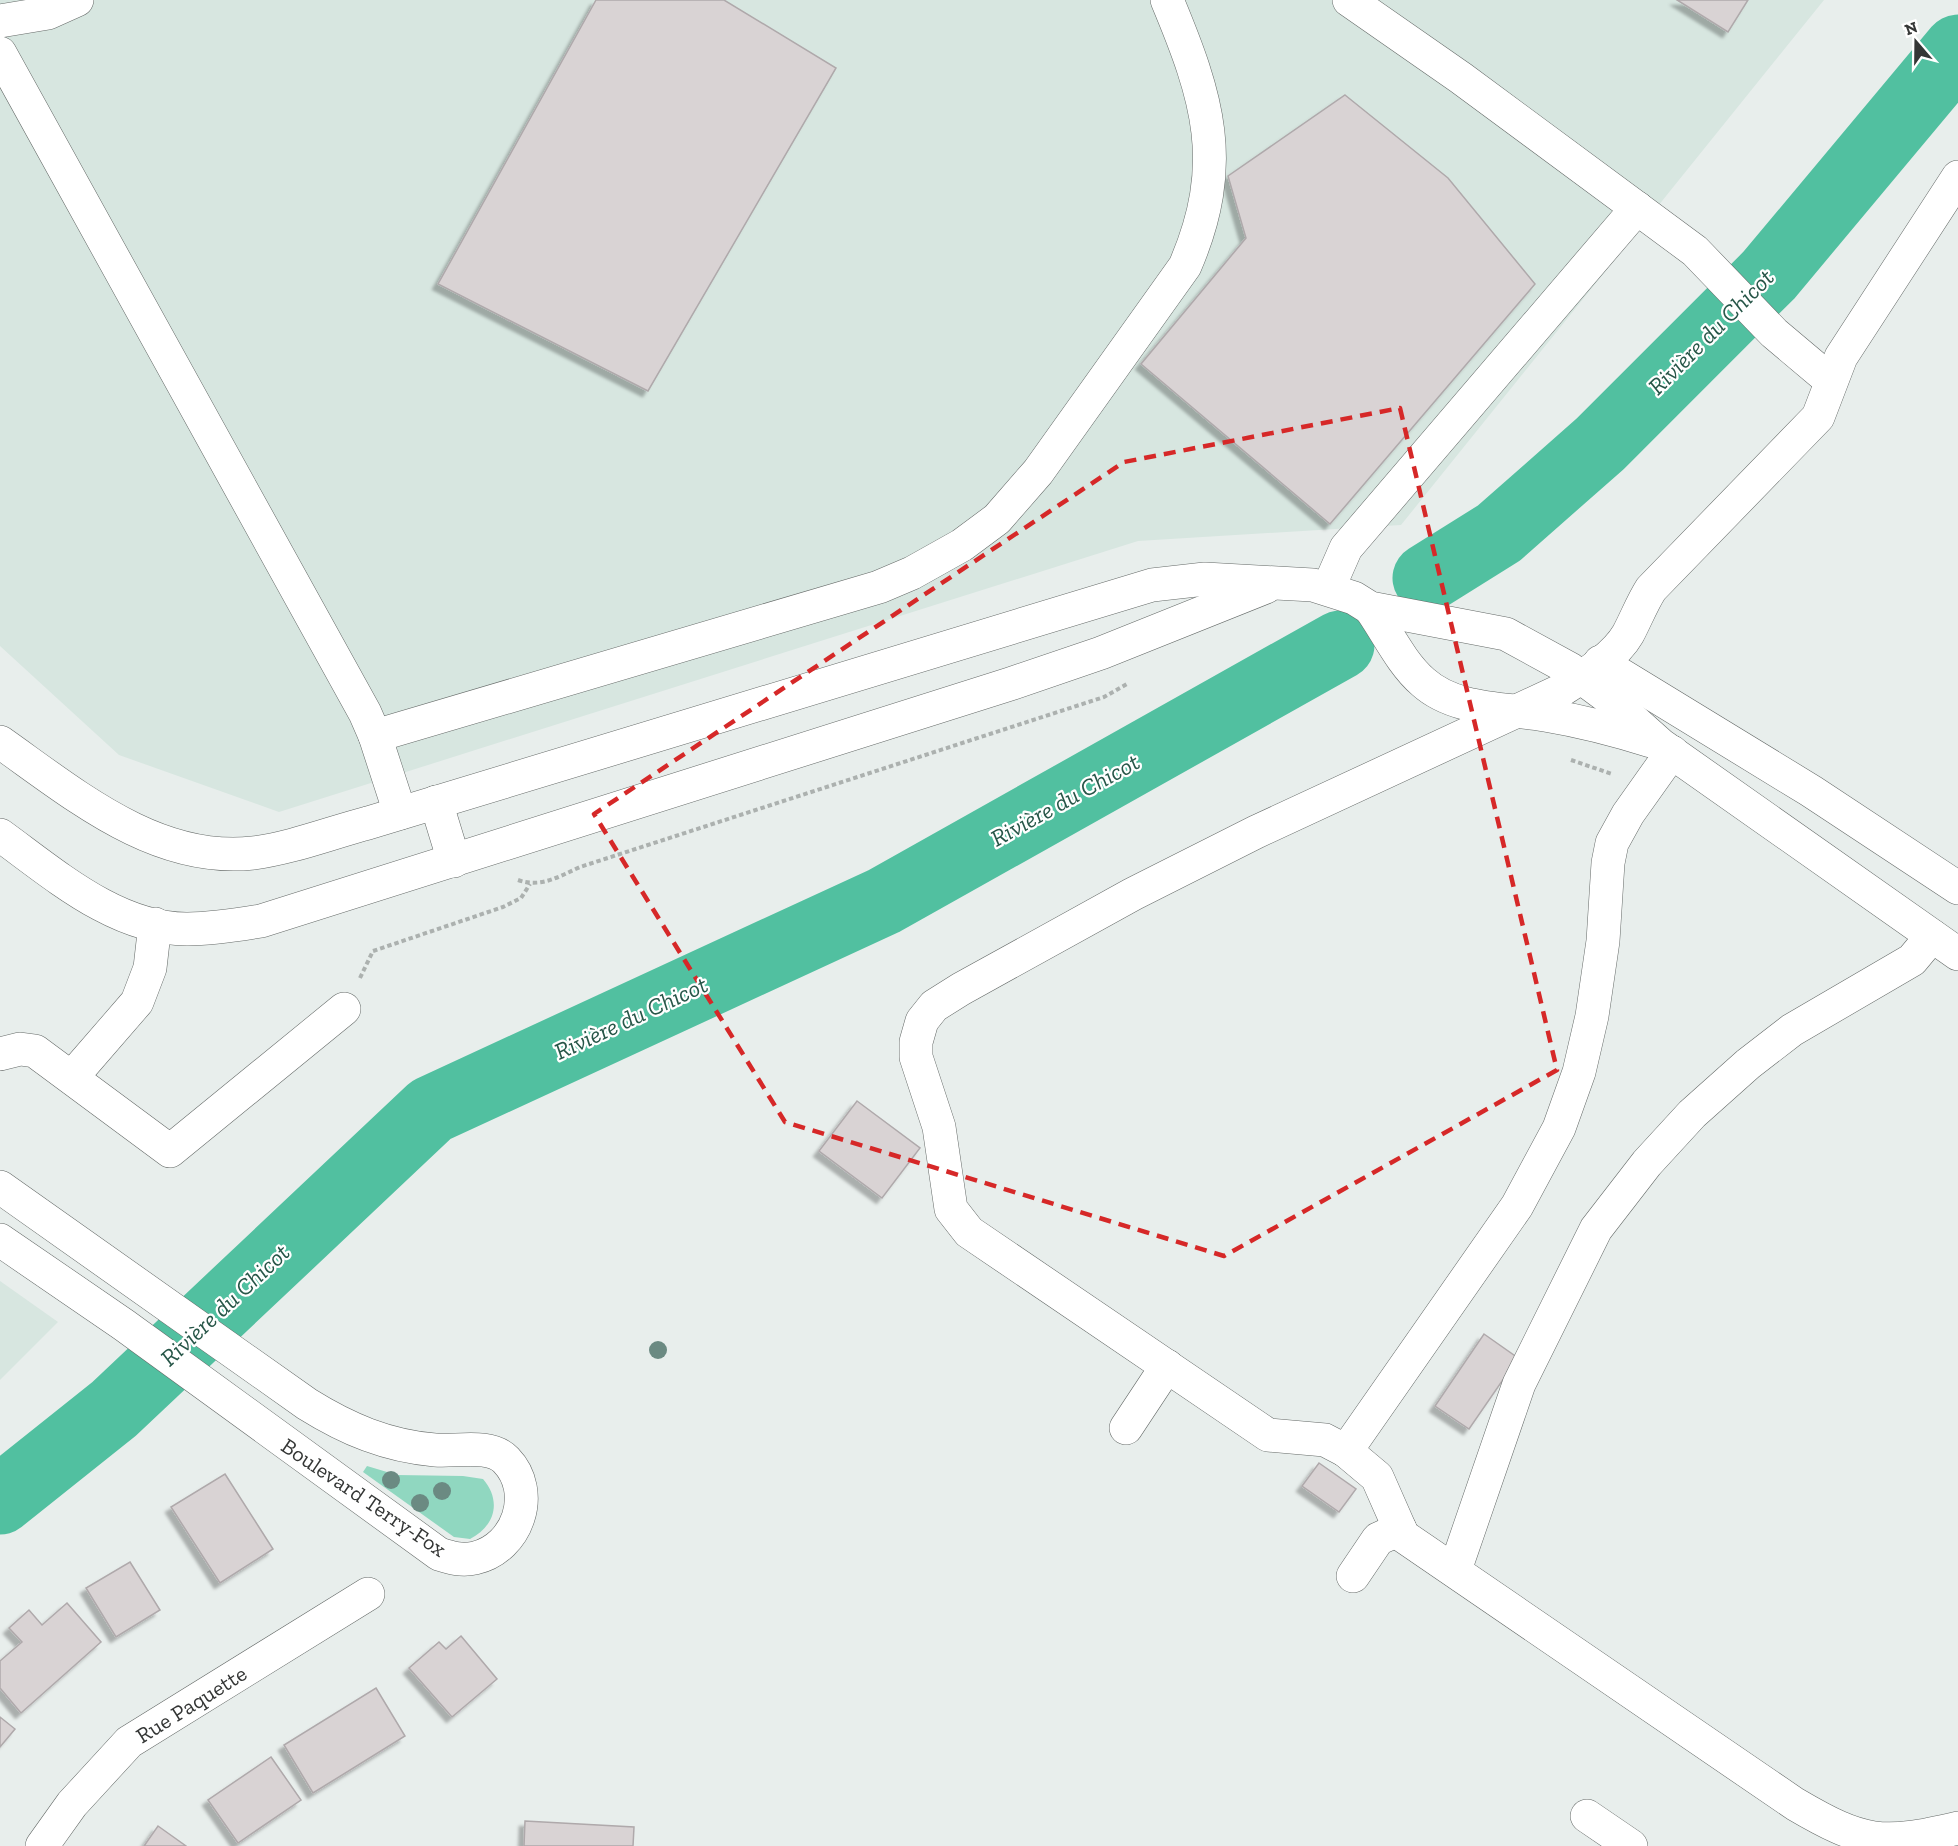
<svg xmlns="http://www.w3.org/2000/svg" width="1958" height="1846" font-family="'Zilla Slab',serif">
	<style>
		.built { fill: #d7e6e0 }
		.green { fill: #90d7c0 }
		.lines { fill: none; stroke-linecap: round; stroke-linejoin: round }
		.river { stroke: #51c0a0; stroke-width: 69 }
		.building { fill: #d9d3d4; stroke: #afa9ab; stroke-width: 1.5; filter: url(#shadow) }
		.minor-casing { stroke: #656a68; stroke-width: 34 }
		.path { stroke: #acb1af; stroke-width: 4; stroke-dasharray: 4.5 3; stroke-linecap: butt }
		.minor { stroke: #fff; stroke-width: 33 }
		.tree { fill: #6b8a82 }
		.marked { fill: none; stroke: #d62828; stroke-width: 4.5; stroke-dasharray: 12 8; stroke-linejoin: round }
		.labels { text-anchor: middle; stroke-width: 4.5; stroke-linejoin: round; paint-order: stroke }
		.street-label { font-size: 22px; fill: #343635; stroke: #fff }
		.water-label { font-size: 24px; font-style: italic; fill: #275648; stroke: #fff }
	</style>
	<defs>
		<filter id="shadow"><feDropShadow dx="-5.5" dy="5.5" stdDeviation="1.5" flood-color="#0004"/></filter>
	</defs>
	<rect width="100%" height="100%" fill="#e8eeec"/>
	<!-- built -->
	<g class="built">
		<path d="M0,0H1824L1401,525L1138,541L279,812L119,755L0,646Z"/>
		<path d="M0,1281L58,1322L0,1380Z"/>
	</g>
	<!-- green -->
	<path class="green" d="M367,1466L397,1475L463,1476L483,1479C502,1501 495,1526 470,1539L454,1537L363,1472Z"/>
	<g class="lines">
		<!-- river -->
		<g class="river">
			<path d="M1427,578L1499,533L1600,444L1769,275L1958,49"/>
			<path d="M0,1500L114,1409L431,1110L884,901L1340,645"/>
		</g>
	</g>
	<!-- building -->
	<g class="building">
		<path d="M596,0H724L836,68L648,391L438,284Z"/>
		<path d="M1677,0H1748L1728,32Z"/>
		<path d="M1345,95L1448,178L1535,284L1330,524L1141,364L1246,238L1228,176Z"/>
		<path d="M857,1101L920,1148L882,1198L819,1151Z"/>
		<path d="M1484,1334L1518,1358L1469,1429L1435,1406Z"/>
		<path d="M1319,1463L1356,1489L1339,1512L1302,1486Z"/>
		<path d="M225,1474L273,1549L220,1583L171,1507Z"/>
		<path d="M130,1562L160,1610L116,1637L86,1588Z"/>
		<path d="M67,1603L101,1642L21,1713L0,1688V1661L22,1642L9,1628L29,1610L42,1625Z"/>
		<path d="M461,1636L497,1679L452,1717L409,1668L439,1642L446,1649Z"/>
		<path d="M376,1688L405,1736L313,1793L284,1745Z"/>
		<path d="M0,1717L15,1729L0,1747Z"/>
		<path d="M271,1757L301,1800L238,1843L208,1800Z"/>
		<path d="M525,1821L634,1827L633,1846H524Z"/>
		<path d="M158,1826L186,1846H144Z"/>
	</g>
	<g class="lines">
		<defs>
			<g id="minor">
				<path d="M1349,0L1461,78L1695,251L1774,333L1831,381"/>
				<path d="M0,21L48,13L77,0"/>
				<path d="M0,53L365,713L375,736"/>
				<path d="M1958,177L1841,357L1818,417L1651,589C1642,603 1636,619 1628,634C1614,658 1583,676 1560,691L1256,832L1133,894L961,989L934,1006L922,1021L916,1042V1057L939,1127L951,1209L969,1232L1268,1435L1325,1440L1346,1451L1377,1477L1403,1536L1795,1804C1863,1844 1882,1846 1958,1828"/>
				<path d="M1328,589L1346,548L1637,208"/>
				<path d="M1370,608C1387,632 1401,663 1423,682C1455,711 1505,708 1545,715C1581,721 1616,730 1651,741"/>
				<path d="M1600,662L1811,791L1958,888"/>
				<path d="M0,742C74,794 156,864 253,853C292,848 330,833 368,823L1152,585L1205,579L1313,585L1354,598L1370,608L1506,634L1570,669L1605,695L1661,745L1958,954"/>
				<path d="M436,802L454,861"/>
				<path d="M400,813L375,736L879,587L912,573L962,545L997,519L1038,472L1185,266C1229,164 1208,98 1167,0"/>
				<path d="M0,835C54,874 117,930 188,929C212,929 237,925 261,921L1010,684L1101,653L1266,587"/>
				<path d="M0,1054L20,1049L35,1051L170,1151L344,1009"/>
				<path d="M72,1077L137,1002L150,968L155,924"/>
				<path d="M0,1187L307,1404C347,1429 387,1446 435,1450C456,1452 490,1443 506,1460C537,1492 518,1548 475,1558C462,1561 451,1558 439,1554L124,1325L0,1240"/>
				<path d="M1126,1428L1167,1366"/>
				<path d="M1346,1451L1517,1206L1559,1128L1579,1072L1592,1016L1603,941L1608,863L1612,843L1628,814L1672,752"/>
				<path d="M1455,1570L1519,1384L1596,1229L1647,1163L1692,1114L1748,1064L1792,1030L1912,960L1932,936"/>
				<path d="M1353,1576L1378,1539L1400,1529"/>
				<path d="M1587,1816L1631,1846"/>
				<path d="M42,1846L72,1804L129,1742L368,1594"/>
			</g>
		</defs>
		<!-- minor casing -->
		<use href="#minor" class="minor-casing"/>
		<!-- path -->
		<g class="path">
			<path d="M1571,760L1612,774"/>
			<path d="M518,880C541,888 558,877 580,867L1104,697L1127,684"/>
			<path d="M360,978L373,951L503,907L521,898L530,884"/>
		</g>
		<!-- minor -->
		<use href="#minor" class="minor"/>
	</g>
	<!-- trees -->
	<g class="tree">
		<circle cx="658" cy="1350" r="9"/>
		<circle cx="391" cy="1480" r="9"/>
		<circle cx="442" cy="1491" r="9"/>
		<circle cx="420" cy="1503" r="9"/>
	</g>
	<!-- marked area -->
	<path class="marked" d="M1400,408L1557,1070L1224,1256L785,1122L594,814L1124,462Z"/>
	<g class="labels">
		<!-- street labels -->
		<g class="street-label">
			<text transform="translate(364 1497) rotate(34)" y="8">Boulevard Terry-Fox</text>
			<text transform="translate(191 1704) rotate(-32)" y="8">Rue Paquette</text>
		</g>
		<!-- water labels -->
		<g class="water-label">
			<text transform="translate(1711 332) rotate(-45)" y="8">Rivière du Chicot</text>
			<text transform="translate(1065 800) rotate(-29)" y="8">Rivière du Chicot</text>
			<text transform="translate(631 1018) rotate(-25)" y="8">Rivière du Chicot</text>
			<text transform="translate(225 1305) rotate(-43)" y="8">Rivière du Chicot</text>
		</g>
	</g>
	<!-- north arrow -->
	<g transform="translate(1916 42) rotate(340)" stroke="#ffffff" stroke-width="4.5" paint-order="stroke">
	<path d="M0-4.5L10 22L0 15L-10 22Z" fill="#343635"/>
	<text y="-9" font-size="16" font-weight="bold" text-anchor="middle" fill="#343635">N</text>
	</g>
</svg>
